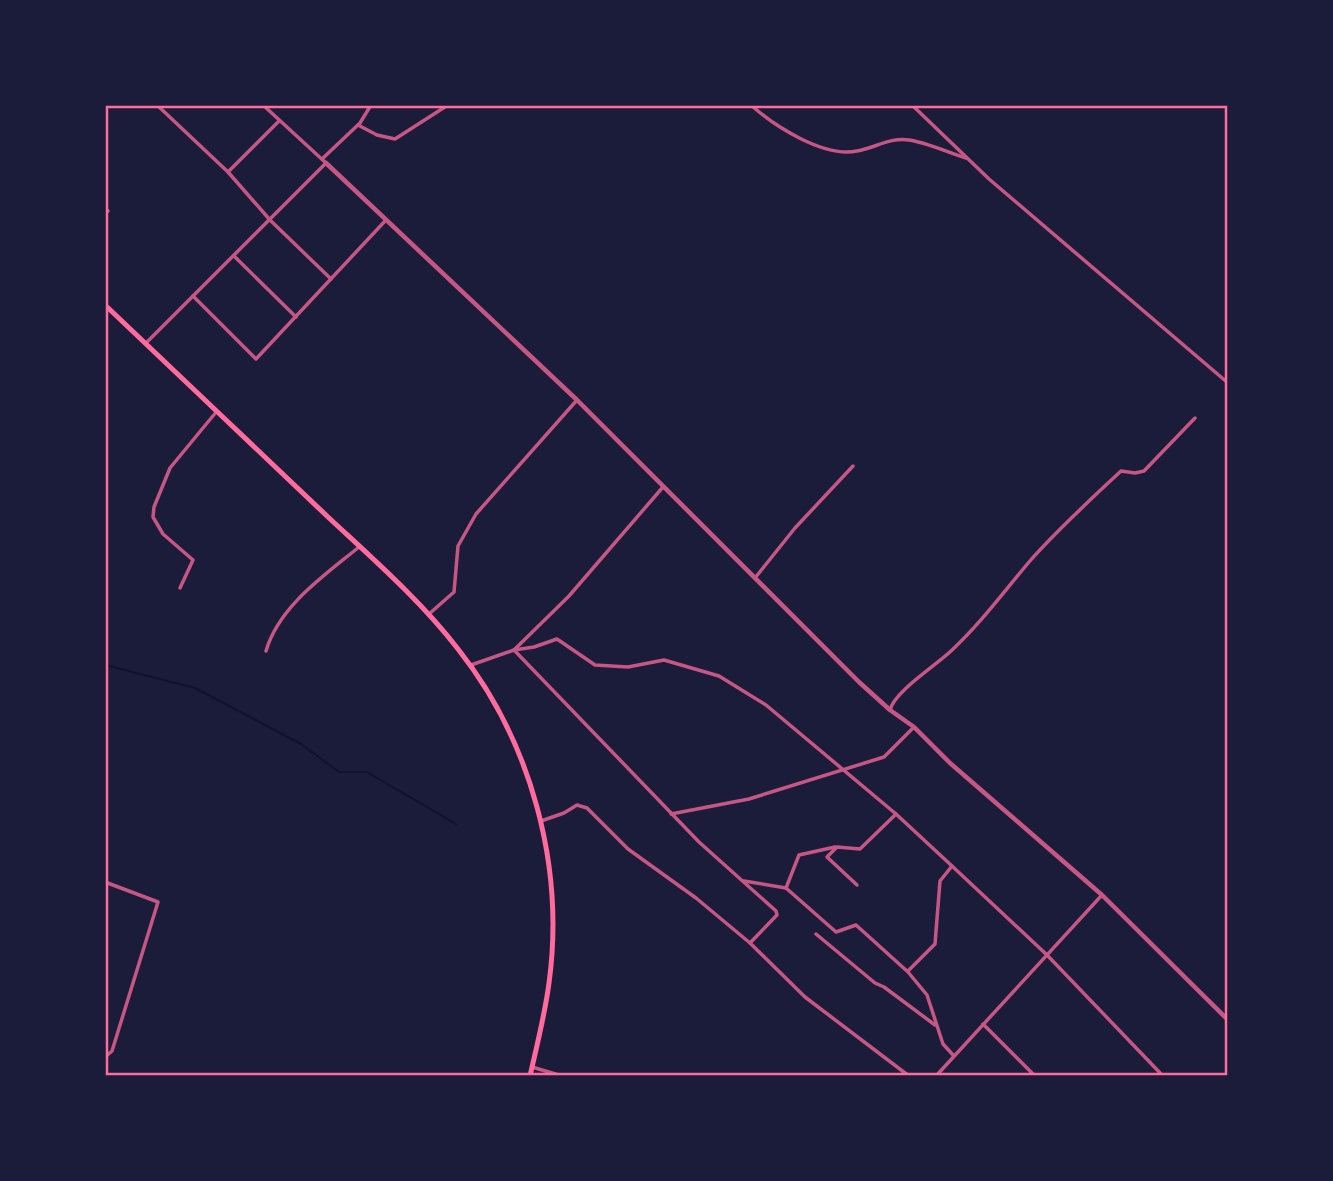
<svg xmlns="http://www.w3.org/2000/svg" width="1333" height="1181" font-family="'Source Sans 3',sans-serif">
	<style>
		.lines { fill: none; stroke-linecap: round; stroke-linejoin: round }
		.stream { stroke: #12122b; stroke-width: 2 }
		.minor { stroke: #c65784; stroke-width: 3.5 }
		.tertiary { stroke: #c65784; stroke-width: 4.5 }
		.primary { stroke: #ff6b9d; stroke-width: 5 }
		.neatline { fill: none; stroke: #ff6b9d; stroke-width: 2.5 }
	</style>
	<rect width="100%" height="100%" fill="#1b1b3a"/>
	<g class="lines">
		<!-- stream -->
		<path class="stream" d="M105,665L195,688L301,744L339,772H367L456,824"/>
		<!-- minor -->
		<g class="minor">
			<path d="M157,105L228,172L270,220L331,279"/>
			<path d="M751,105C774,126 824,158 857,151C875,148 890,137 909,140C928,143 947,152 966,158"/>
			<path d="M912,105L989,179L1228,383"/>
			<path d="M358,125L377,135L395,139L448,105"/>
			<path d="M322,159L360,123L371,105"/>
			<path d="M228,172L279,121"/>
			<path d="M105,208L108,211L105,214"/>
			<path d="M234,256L296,317"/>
			<path d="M193,296L256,359L386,220"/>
			<path d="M146,343L326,163L263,105"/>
			<path d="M755,578L795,528L853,466"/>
			<path d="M180,588L193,560L163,534L153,517L154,507L170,468L217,411"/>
			<path d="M429,614L454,592L458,546L476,514L577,400"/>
			<path d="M514,650L534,647L557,639L595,665L628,667L664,660L719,676L766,705L896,814L952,866L1047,955L1163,1076"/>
			<path d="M514,650L699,842L776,911L777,915L750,943"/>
			<path d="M266,651C279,606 325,575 359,547"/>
			<path d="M471,665L514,650L569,596L663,487"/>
			<path d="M890,710C894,692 935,666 951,651C980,624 1003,593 1029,562C1057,530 1089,501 1121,471L1135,473L1144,471L1195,418"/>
			<path d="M671,814L749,799L884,757L914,727"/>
			<path d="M541,821L564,813L577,805L587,808L628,849L696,898L750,943L805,997L909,1076"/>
			<path d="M744,881L786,888L836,932L856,925L908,972L927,995L943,1044L954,1056"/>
			<path d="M105,882L158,902L112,1051L105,1057"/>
			<path d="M857,885L827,857L837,847L860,849L896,814"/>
			<path d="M786,888L799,855L835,847"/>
			<path d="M816,934L875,983L884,987L935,1025"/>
			<path d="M908,971L935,944L940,881L952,866"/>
			<path d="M983,1024L1035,1076"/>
			<path d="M532,1067L562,1076"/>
			<path d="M936,1076L1102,895"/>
		</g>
		<!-- tertiary -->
		<path class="tertiary" d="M326,163L577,400L859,682L890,710L914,727L950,763L1102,895L1228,1020"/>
		<!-- primary -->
		<path class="primary" d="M105,305C179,376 254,446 328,517C373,559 420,600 458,649C531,741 565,866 549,983C545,1014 537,1045 530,1076"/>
	</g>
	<!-- border -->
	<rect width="1333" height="1181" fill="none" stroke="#1b1b3a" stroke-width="214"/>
	<rect x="107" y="107" width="1119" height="967" class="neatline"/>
</svg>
